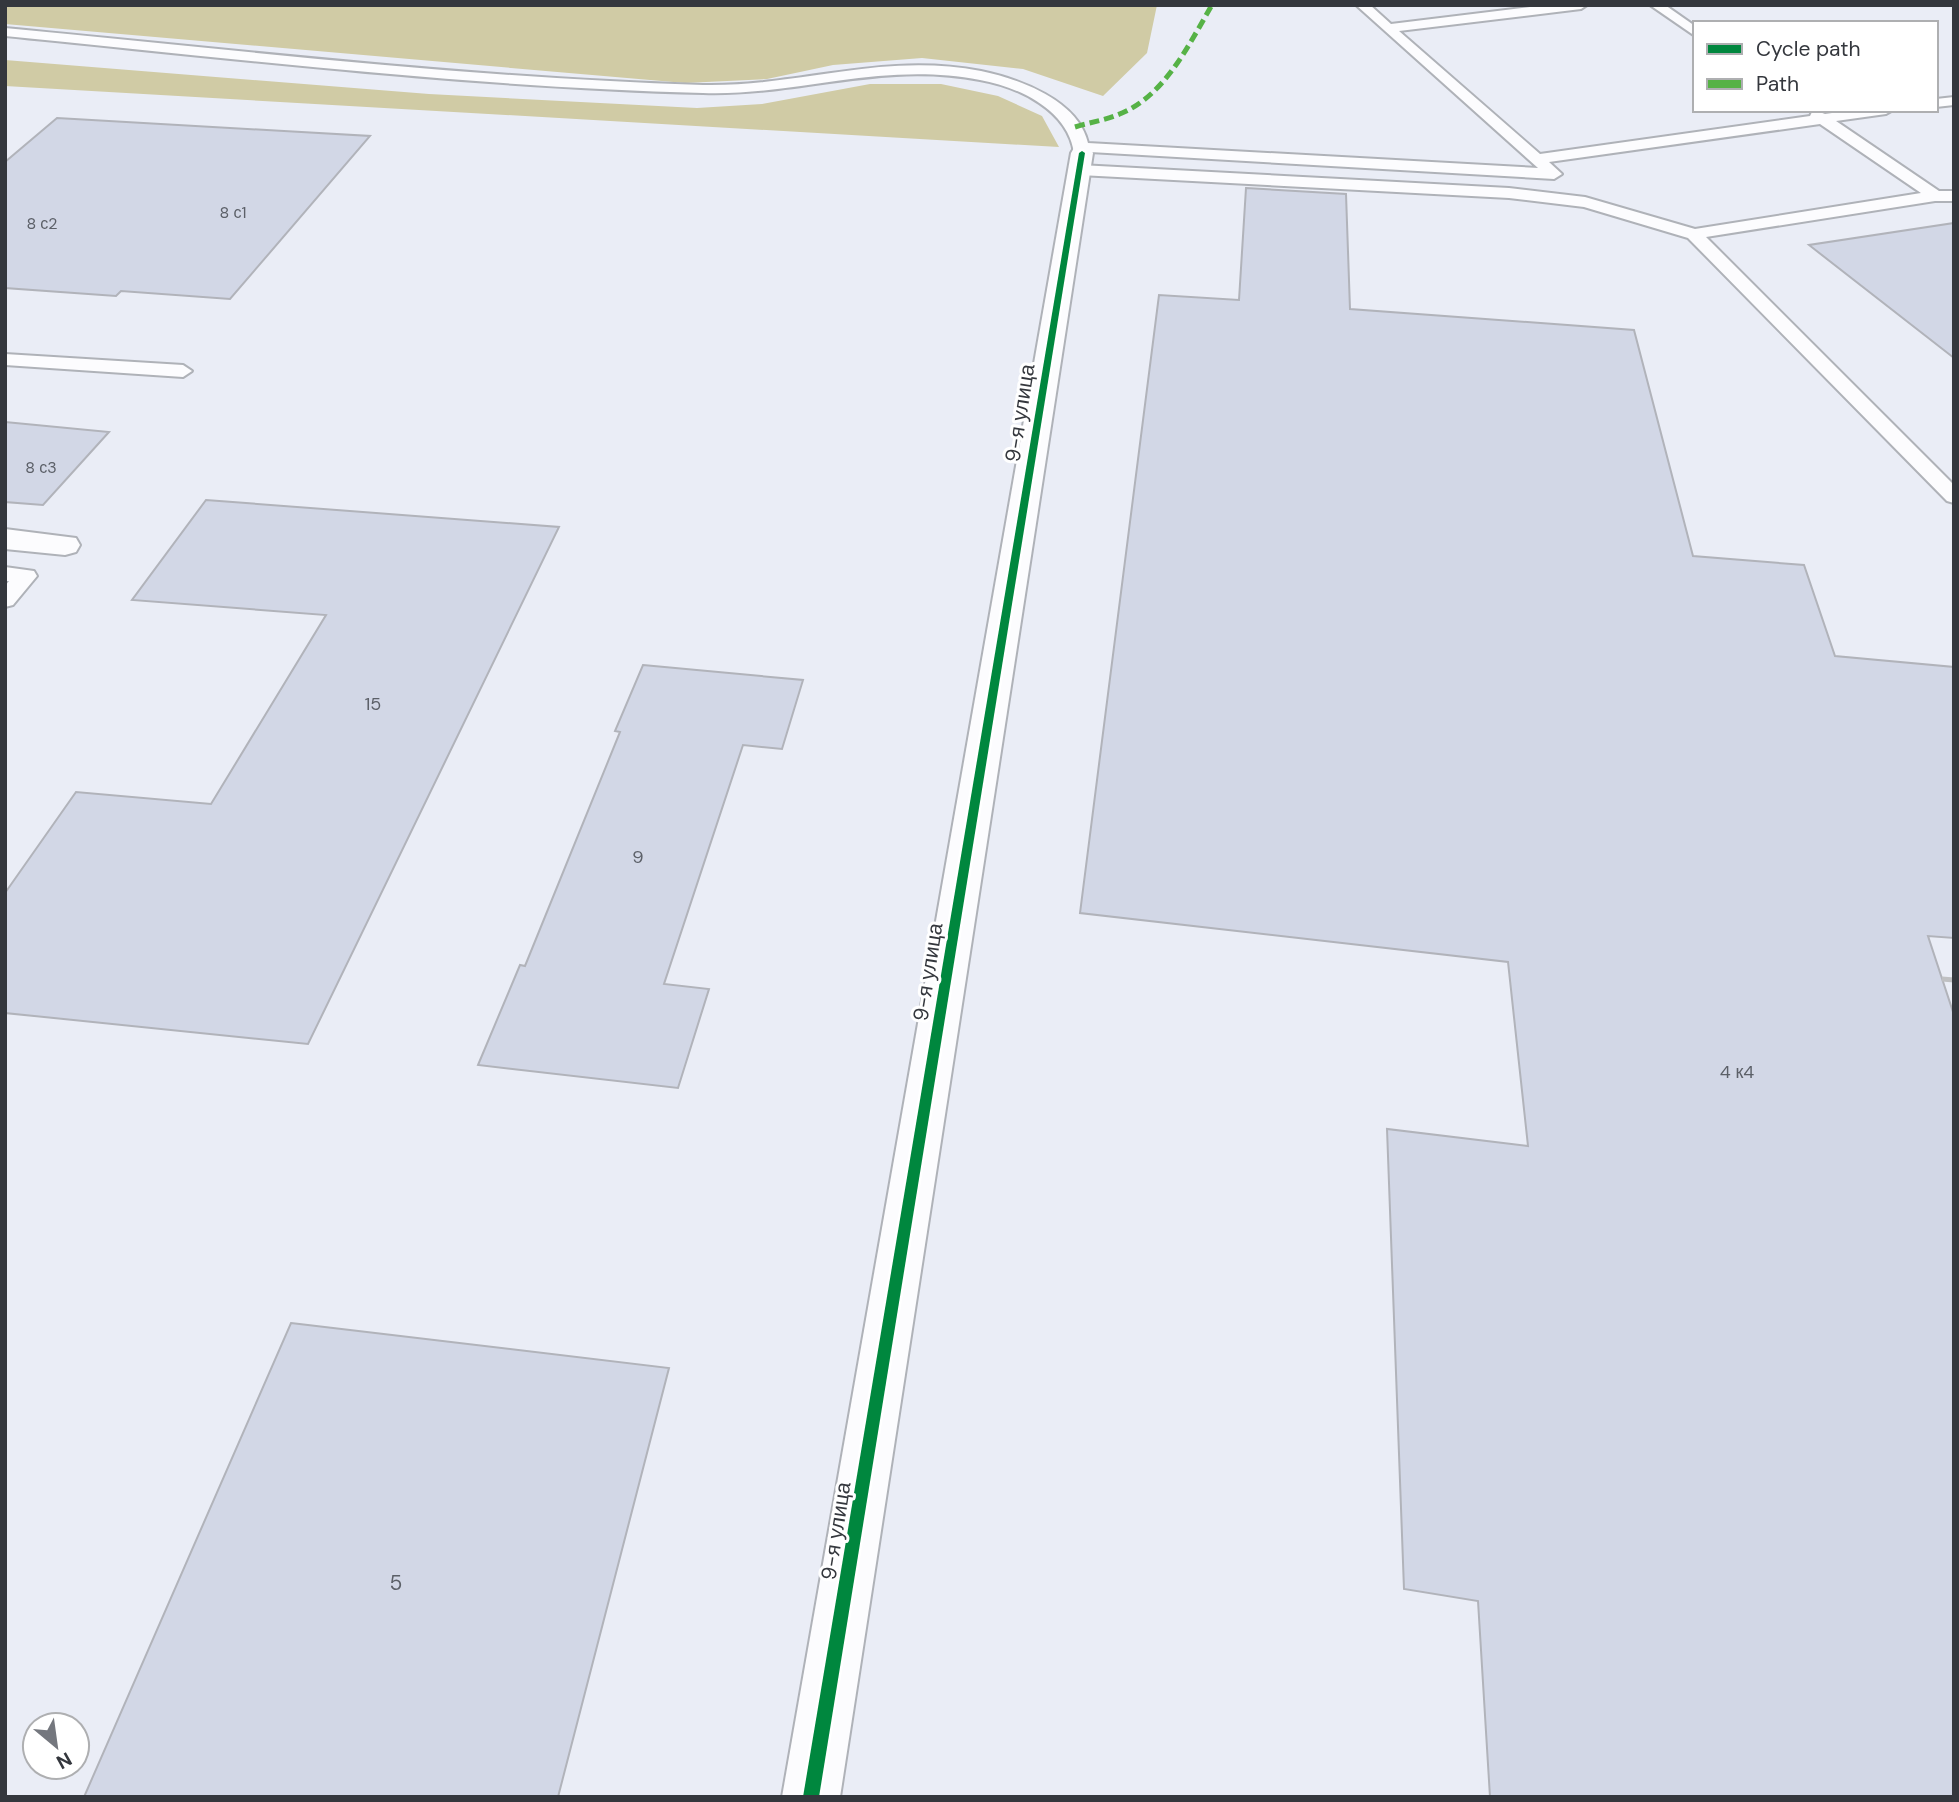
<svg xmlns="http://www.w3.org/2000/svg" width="1959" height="1802" font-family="'DM Sans',sans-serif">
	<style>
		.forest { fill: #d0cba5 }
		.building { fill: #d2d7e6; stroke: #b1b3ba; stroke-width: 2 }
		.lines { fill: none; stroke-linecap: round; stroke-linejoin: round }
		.service-casing { stroke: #afb2b8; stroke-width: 4 }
		.minor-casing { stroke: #afb2b8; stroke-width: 4 }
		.service { fill: #fcfcfe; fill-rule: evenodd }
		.minor { fill: #fcfcfe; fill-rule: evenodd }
		.rail { stroke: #bfc0c2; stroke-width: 5; stroke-dasharray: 14 7; stroke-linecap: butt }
		.quiet { stroke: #56b246; stroke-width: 5; stroke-dasharray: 10 5; stroke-linecap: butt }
		.cycleway-casing { stroke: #fff; stroke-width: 5 }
		.cycleway { fill: #00873e; fill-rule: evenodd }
		.labels { text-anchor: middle; stroke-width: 6; stroke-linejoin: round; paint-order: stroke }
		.far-number-label { font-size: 16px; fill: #5c6068 }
		.number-label { font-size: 18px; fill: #5c6068 }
		.street-label { font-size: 21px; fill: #34373d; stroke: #fff }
		.near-number-label { font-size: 21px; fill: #5c6068 }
	</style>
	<rect width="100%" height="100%" fill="#eaedf6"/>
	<!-- forest -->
	<g class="forest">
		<path d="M5,5H1157L1147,53L1103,96L1023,69L922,58L833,65L767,79L685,83L5,24Z"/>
		<path d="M5,60L429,94L697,108L762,104L870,84H941L998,96L1042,116L1059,147L5,86Z"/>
	</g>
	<!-- building -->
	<g class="building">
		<path d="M57,118L284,131L370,136L230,299L121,291L116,296L5,288V162Z"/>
		<path d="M1246,188L1346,194L1350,309L1634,330L1693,556L1804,565L1835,656L1954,667V938L1928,936L1954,1015V1797H1490L1478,1601L1404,1589L1387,1129L1528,1146L1508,962L1080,913L1159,295L1239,300Z"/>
		<path d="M1954,223V358L1809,245Z"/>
		<path d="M5,422L109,432L43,505L5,502Z"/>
		<path d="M206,500L559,527L308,1044L5,1013V893L76,792L211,804L326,615L132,600Z"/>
		<path d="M643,665L803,680L782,749L743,745L664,984L709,989L678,1088L478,1065L520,965L525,966L620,732L615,731Z"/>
		<path d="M291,1323L669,1368L558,1797H84Z"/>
	</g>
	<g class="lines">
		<defs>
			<g id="service">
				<path d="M1356,5H1370L1391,24L1546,5H1587L1581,9L1399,31L1540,154L1810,116L1812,112L1817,111L1825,114L1853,110H1893L1886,114L1836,121L1939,191H1954V201H1935L1706,237L1954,485V503L1947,501L1688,238L1584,207L1509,198L1080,175L1072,170L1080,165L1509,188L1585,197L1695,229L1921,193L1820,124L1549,162L1562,174L1554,179L1090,152L1087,156L1082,158L1074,153C1068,110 1019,87 980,80C880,61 799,96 703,93C470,87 237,59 5,36V28C237,50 470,78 703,85C800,87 881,52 981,71C1019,79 1078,100 1088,143L1538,168Z"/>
				<path d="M1650,5H1665L1695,26V36Z"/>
				<path d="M1954,97V105L1936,107V99Z"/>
				<path d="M5,354L183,365L192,371L183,377L5,365Z"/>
				<path d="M5,567L34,571L37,576L13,605L5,607V586L9,581H5Z"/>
			</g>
			<g id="minor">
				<path d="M1082,146L1090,148L1093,153L840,1797H782L1071,153L1074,148Z"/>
				<path d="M5,529L76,538L80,545L76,552L65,555L5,549Z"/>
			</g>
		</defs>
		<!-- service casing -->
		<use href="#service" class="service-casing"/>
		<!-- minor casing -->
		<use href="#minor" class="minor-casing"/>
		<!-- service -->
		<use href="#service" class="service"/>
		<!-- minor -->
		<use href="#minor" class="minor"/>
		<!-- rail -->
		<path class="rail" d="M1942,979L1954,980"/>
		<!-- quiet -->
		<path class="quiet" d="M1075,127C1091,122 1107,120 1122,113C1166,94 1189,44 1212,5"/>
		<defs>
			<path id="cycleway" d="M1082,151L1085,153L819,1797H803L1079,153Z"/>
		</defs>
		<!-- cycleway casing -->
		<use href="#cycleway" class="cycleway-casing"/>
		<!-- cycleway -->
		<use href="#cycleway" class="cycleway"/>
	</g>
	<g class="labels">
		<!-- far-number labels -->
		<g class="far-number-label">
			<text x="233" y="218">8 с1</text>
			<text x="42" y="229">8 с2</text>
			<text x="41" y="473">8 с3</text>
		</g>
		<!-- number labels -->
		<g class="number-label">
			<text x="373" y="710">15</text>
			<text x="638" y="863">9</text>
			<text x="1737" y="1078">4 к4</text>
		</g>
		<!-- street labels -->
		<g class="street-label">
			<text transform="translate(1020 413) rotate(-81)" y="7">9-я улица</text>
			<text transform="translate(928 972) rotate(-81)" y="7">9-я улица</text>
			<text transform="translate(836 1531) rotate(-81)" y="7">9-я улица</text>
		</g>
		<!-- near-number labels -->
		<g class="near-number-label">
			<text x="396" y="1590">5</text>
		</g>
	</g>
	<!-- border -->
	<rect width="1959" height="1802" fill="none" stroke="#34373d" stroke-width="14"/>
	<!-- legend -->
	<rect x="1693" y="21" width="245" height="91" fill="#ffffff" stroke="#aeafb1" stroke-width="2"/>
	<rect x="1707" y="44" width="35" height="10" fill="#00873e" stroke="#aeafb1" stroke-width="2"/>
	<text x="1756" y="56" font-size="21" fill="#34373d">Cycle path</text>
	<rect x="1707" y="79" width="35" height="10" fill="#56b246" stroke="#aeafb1" stroke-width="2"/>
	<text x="1756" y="91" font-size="21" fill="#34373d">Path</text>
	<!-- north arrow -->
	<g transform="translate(56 1746) rotate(151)"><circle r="33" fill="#ffffff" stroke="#aeafb1" stroke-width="2"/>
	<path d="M0-5L12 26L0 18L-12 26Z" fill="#74777e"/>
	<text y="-10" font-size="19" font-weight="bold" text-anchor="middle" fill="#34373d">N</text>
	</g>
</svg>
